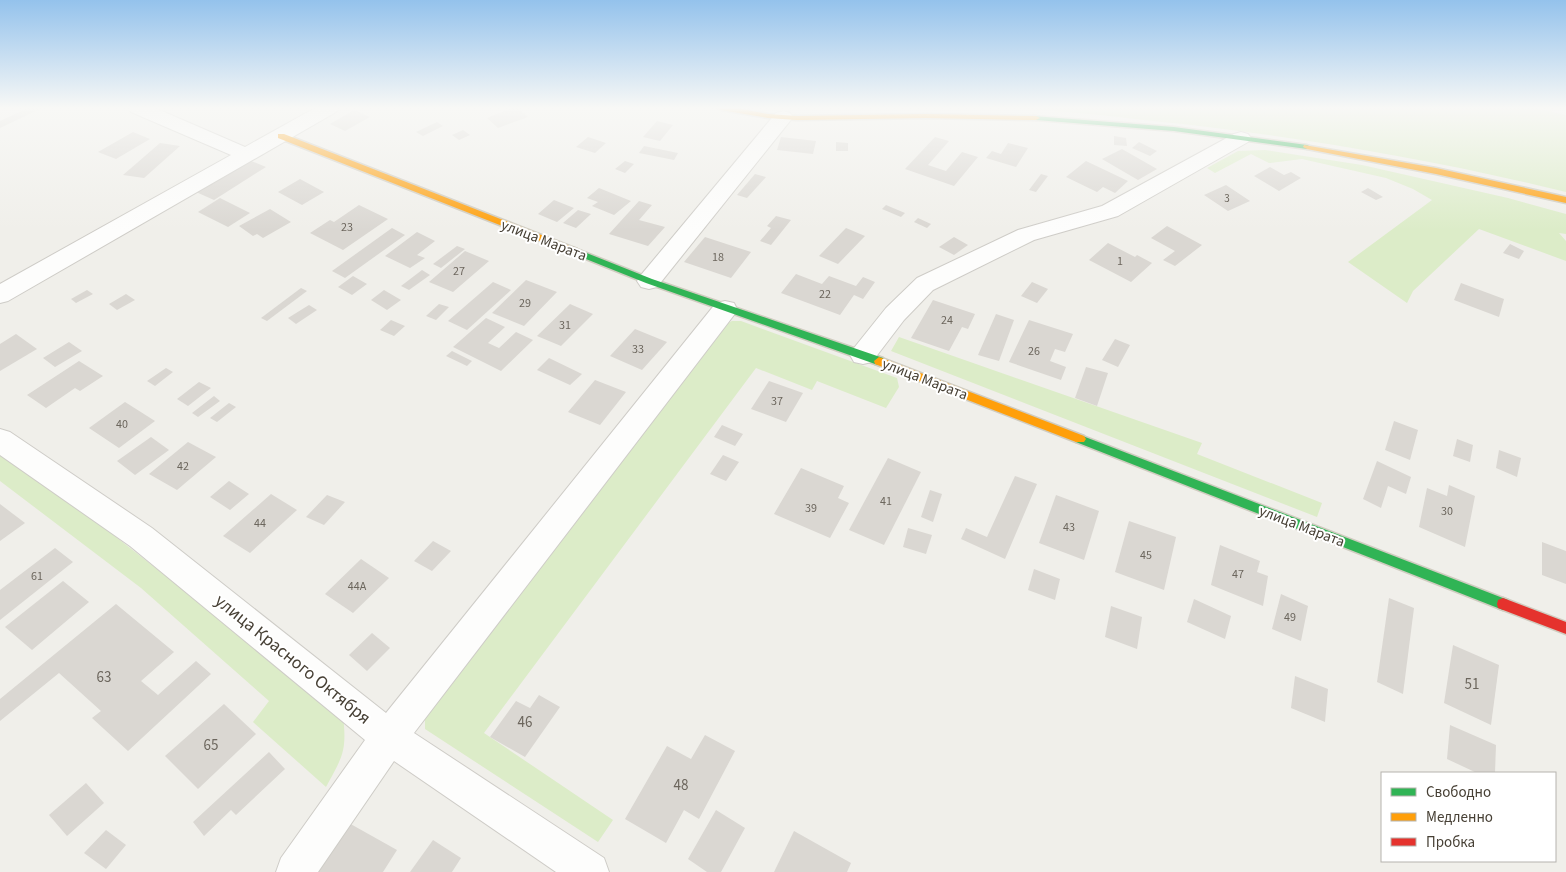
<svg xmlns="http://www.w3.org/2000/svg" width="1566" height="872" font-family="'Source Sans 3',sans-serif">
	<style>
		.green { fill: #dcecc8 }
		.building { fill: #dad7d2 }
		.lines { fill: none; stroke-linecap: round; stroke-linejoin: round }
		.street-casing { stroke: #ceccc7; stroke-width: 2 }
		.fast-casing { stroke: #d0ccc0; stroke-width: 3 }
		.slow-casing { stroke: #d0ccc0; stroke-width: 3 }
		.jam-casing { stroke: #d0ccc0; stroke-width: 3 }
		.street { fill: #fdfdfc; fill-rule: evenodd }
		.fast { fill: #30b455; fill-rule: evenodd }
		.slow { fill: #ff9f0a; fill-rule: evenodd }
		.jam { fill: #e5322d; fill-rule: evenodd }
		.labels { text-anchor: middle; stroke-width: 4; stroke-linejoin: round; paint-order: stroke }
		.far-number-label { font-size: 11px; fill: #6c665d }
		.number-label { font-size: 12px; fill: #6c665d }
		.street-label { font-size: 15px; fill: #474035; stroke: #fff }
		.near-number-label { font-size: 15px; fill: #6c665d }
		.near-street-label { font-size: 18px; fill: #474035; stroke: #fff }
	</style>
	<rect width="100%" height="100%" fill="#f0efea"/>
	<!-- green -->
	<g class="green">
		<path d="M1006,108H1535L1566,115V192C1440,161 1312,139 1183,124C1124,118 1065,110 1006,108Z"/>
		<path d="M1265,150L1362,165L1508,198L1566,214V234L1559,233L1566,241V261L1479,229L1413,291L1407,303L1348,262L1432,200L1413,189L1386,178L1302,159L1269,163L1251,154L1215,173L1207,168L1238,151Z"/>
		<path d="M732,321H741L897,378L899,387L886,408L817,381L812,390L756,368L484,733L613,820L598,842L425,729V712L722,326Z"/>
		<path d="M899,337L1202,443L1197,454L1322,503L1317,517L891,351Z"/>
		<path d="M0,451L51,486L343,715C347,751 343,756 326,787L253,722L269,701L141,588L0,481Z"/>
	</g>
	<!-- building -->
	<g class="building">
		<path d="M28,108H42L0,128V121Z"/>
		<path d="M512,108H518L528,117L498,128L487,118Z"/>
		<path d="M354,110L370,117L345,131L330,124Z"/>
		<path d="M657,121L673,125L660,141L643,137Z"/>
		<path d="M437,122L443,126L423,136L416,132Z"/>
		<path d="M463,130L470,135L459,140L452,135Z"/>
		<path d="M133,132L150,139L116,159L98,152Z"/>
		<path d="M1114,136L1126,138L1127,146L1114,145Z"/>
		<path d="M588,137L606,143L595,153L576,147Z"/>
		<path d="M781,137L816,141L813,154L777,150Z"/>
		<path d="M935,137L949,141L928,165L946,171L962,152L978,157L954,186L905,169Z"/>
		<path d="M836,142L848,143V151H836Z"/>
		<path d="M1139,142L1157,151L1150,156L1132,148Z"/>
		<path d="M160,143L180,146L144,178L123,175Z"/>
		<path d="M1008,143L1028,148L1016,167L986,158L992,151L1001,154Z"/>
		<path d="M644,146L678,153L674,160L639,153Z"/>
		<path d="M1122,149L1157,169L1138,180L1102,159Z"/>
		<path d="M249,160L266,167L214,200L196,192Z"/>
		<path d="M625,161L634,164L625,173L615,169Z"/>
		<path d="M1086,161L1128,181L1115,193L1103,187L1097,192L1066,177Z"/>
		<path d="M1270,167L1284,175L1291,172L1301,178L1279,191L1254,176Z"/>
		<path d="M755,174L766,177L747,198L737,195Z"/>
		<path d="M1041,174L1048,176L1036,192L1029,190Z"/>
		<path d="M300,179L324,192L302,205L278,192Z"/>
		<path d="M1226,185L1250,201L1228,211L1204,195Z"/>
		<path d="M599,188L631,201L614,215L592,206L598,202L587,198Z"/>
		<path d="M1368,188L1383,197L1376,200L1361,192Z"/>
		<path d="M220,198L250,213L228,227L198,212Z"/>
		<path d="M554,200L574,208L557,222L538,214Z"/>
		<path d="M639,201L652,205L639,220L665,227L648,246L609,234Z"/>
		<path d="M359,205L388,219L343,250L310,233L330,220L334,222Z"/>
		<path d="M886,205L905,213L901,217L882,209Z"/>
		<path d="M270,209L291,222L263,238L257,234L253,236L239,226Z"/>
		<path d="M578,210L591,214L576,228L563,223Z"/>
		<path d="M776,216L791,220L771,245L760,241L771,228L767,226Z"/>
		<path d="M918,218L931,224L927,228L914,222Z"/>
		<path d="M1167,226L1202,245L1175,266L1163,260L1175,251L1151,238Z"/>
		<path d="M392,228L405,235L345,278L332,271Z"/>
		<path d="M846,228L865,236L838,264L819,256Z"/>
		<path d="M417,232L435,241L417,255L425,258L410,268L385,256Z"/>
		<path d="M705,237L751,252L731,278L684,262Z"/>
		<path d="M954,237L968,245L954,255L939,247Z"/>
		<path d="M1108,243L1135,257L1137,255L1152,263L1131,282L1089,260Z"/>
		<path d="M1510,244L1524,251L1519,259L1503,253Z"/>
		<path d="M457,246L465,249L441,268L433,264Z"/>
		<path d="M465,251L489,261L453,292L429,282Z"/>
		<path d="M422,270L430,275L409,290L401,286Z"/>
		<path d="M796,274L822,284L829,276L856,286L863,277L875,282L863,299L854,295L840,315L781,293Z"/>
		<path d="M353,276L367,284L352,295L338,287Z"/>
		<path d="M526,280L557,292L524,326L492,313Z"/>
		<path d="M493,282L511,290L467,330L448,321Z"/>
		<path d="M1032,282L1048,289L1037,303L1021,296Z"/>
		<path d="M1461,283L1504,299L1499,317L1454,300Z"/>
		<path d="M301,288L307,291L267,321L261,318Z"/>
		<path d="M87,290L93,294L76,303L71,299Z"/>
		<path d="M384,290L401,300L387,310L371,300Z"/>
		<path d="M126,294L135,300L117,310L109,304Z"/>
		<path d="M933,300L975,314L968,329L962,327L949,351L911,338Z"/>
		<path d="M439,304L449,307L436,320L426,316Z"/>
		<path d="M570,304L593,314L561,346L537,336Z"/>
		<path d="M309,305L317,310L296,324L288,318Z"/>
		<path d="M996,314L1014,320L999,361L978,355Z"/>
		<path d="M486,318L505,327L488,343L499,348L516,332L533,340L501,371L453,347Z"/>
		<path d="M391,320L405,326L394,336L380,330Z"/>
		<path d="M1029,320L1073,334L1065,352L1055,349L1050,361L1066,367L1061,380L1009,362Z"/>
		<path d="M635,329L667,342L642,370L610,356Z"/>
		<path d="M16,334L37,349L0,371V344Z"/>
		<path d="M1115,339L1130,345L1118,367L1102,360Z"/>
		<path d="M69,342L82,351L55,367L43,358Z"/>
		<path d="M452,351L472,361L467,366L446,356Z"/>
		<path d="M549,358L582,374L570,385L537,370Z"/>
		<path d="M79,361L103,376L80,391L75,388L46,408L27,395Z"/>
		<path d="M1086,367L1108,373L1097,406L1075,398Z"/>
		<path d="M166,368L173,372L155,386L147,381Z"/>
		<path d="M595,380L626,392L600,425L568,412Z"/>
		<path d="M769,381L803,393L786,422L751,409Z"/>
		<path d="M199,382L211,388L188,406L177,399Z"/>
		<path d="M214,396L220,401L198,417L192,413Z"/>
		<path d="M125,402L155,421L119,448L89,428Z"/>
		<path d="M229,403L236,407L217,422L210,418Z"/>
		<path d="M1394,421L1418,430L1410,460L1385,450Z"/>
		<path d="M722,425L743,434L735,446L714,437Z"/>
		<path d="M151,437L169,450L135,475L117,461Z"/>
		<path d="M1457,439L1473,445L1470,462L1453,456Z"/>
		<path d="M188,442L216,457L177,490L149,474Z"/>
		<path d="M1499,450L1521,458L1517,477L1496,468Z"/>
		<path d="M723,455L739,462L726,481L710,474Z"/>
		<path d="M888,458L921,472L884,545L849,530Z"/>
		<path d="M1377,461L1411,477L1406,494L1388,486L1381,508L1363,499Z"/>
		<path d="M801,468L844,486L838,498L849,503L830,538L774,514Z"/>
		<path d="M1015,476L1037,484L1005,559L961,539L966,528L987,537Z"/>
		<path d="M229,481L249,494L230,510L210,497Z"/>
		<path d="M1449,485L1475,496L1465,547L1419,527L1427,488L1447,496Z"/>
		<path d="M930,490L942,494L933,522L921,517Z"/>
		<path d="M271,494L297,510L250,553L223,536Z"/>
		<path d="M327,495L345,502L324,525L306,517Z"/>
		<path d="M1056,495L1099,511L1084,560L1039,543Z"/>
		<path d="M0,504L25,523L0,541Z"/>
		<path d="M1129,521L1176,537L1164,590L1115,572Z"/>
		<path d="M908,528L932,535L926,554L903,547Z"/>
		<path d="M433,541L451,551L432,571L414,561Z"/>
		<path d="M1542,542L1566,551V584L1542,575Z"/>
		<path d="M1220,545L1260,561L1257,572L1268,576L1263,606L1211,585Z"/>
		<path d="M55,548L73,562L0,620V590Z"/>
		<path d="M361,559L389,578L353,613L325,594Z"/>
		<path d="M1034,569L1060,579L1055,600L1028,590Z"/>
		<path d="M63,581L89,602L32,650L5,627Z"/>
		<path d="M1281,594L1308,606L1301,641L1272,629Z"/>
		<path d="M1389,598L1414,608L1403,694L1377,682Z"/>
		<path d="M1194,599L1231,616L1225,639L1187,622Z"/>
		<path d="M116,604L174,652L141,681L158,695L196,661L211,674L128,751L92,718L101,711L59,673L0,721V699Z"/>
		<path d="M1111,606L1142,617L1137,649L1105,637Z"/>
		<path d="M372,633L390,648L367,671L349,655Z"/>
		<path d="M1453,645L1499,665L1491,725L1444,703Z"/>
		<path d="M1295,676L1328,689L1325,722L1291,708Z"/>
		<path d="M539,695L560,707L525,757L490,737L516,701L530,708Z"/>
		<path d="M224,704L256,734L198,789L165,756Z"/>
		<path d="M1450,725L1496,745L1495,773H1477L1447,759Z"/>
		<path d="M705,735L735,751L699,819L684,810L666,843L625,819L667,746L691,759Z"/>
		<path d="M269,752L285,769L236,815L231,810L204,836L193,822Z"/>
		<path d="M86,783L104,803L67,836L49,815Z"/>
		<path d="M716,810L745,828L721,872H707L688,859Z"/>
		<path d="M347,822L397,850L383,872H312Z"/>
		<path d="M106,830L126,845L106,869L84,853Z"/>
		<path d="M794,831L851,863L847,872H774Z"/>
		<path d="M433,840L461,858L452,872H410Z"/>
	</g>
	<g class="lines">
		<defs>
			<g id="street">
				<path d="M128,108H155L245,147L315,108H339L336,112L8,301L0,303V284L231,155L131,112Z"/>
				<path d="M783,111L790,113L793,117L790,121L657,287L649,289L641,287L637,281L641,275L776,113Z"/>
				<path d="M1241,132L1248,134L1251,138L1248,142L1118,216L1034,240L933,290L904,320L872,362L863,364L854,362L850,355L854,348L886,308L917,278L1018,230L1102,206L1234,134Z"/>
				<path d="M725,301L734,303L737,309L734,315L414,733L604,858L609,872H556L394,761L318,872H276L281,858L365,740L130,546L0,455V429L10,432L152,528L386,713L716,303Z"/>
			</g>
			<g id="fast">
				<path d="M1033,116L1174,127L1307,145L1311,147L1307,149L1174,131L1036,120L1032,118Z"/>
				<path d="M574,248L652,279L883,358L884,361L879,365L875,364L646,283L571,253V249Z"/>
				<path d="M1080,435L1508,600L1509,604L1508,608L1503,610L1076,442L1074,439L1076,436Z"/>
			</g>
			<g id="slow">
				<path d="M717,108H736L768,114L797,116L926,114L1036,116L1040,118L1036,120L926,118L797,120L768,118L721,110Z"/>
				<path d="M278,134H284L577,249L579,251L577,253H571L278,138Z"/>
				<path d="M1304,145L1436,168L1566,197V203L1436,174L1307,149L1303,147Z"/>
				<path d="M879,357L1084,436L1086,439L1084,442H1076L875,364L874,361Z"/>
			</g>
			<path id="jam" d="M1503,598L1566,622V634L1498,608L1497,604L1498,600Z"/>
		</defs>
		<!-- street casing -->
		<use href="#street" class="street-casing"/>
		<!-- fast casing -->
		<use href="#fast" class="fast-casing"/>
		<!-- slow casing -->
		<use href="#slow" class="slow-casing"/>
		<!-- jam casing -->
		<use href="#jam" class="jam-casing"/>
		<!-- street -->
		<use href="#street" class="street"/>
		<!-- fast -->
		<use href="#fast" class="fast"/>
		<!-- slow -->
		<use href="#slow" class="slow"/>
		<!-- jam -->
		<use href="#jam" class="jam"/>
	</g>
	<!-- sky -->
	<linearGradient id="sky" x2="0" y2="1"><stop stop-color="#94c2ec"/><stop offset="0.47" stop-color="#f8f8f6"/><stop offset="1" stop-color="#f8f8f6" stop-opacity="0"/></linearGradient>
	<rect width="1566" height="230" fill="url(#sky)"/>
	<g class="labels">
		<!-- far-number labels -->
		<g class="far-number-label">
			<text x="1227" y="202">3</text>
		</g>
		<!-- number labels -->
		<g class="number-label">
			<text x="347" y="231">23</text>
			<text x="718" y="261">18</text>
			<text x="1120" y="265">1</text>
			<text x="459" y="275">27</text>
			<text x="825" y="298">22</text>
			<text x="525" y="307">29</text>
			<text x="947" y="324">24</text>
			<text x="565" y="329">31</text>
			<text x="638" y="353">33</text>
			<text x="1034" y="355">26</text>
			<text x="777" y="405">37</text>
			<text x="122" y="428">40</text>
			<text x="183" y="470">42</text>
			<text x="886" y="505">41</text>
			<text x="811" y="512">39</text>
			<text x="1447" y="515">30</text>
			<text x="260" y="527">44</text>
			<text x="1069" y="531">43</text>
			<text x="1146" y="559">45</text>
			<text x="1238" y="578">47</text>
			<text x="37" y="580">61</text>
			<text x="357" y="590">44А</text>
			<text x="1290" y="621">49</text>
		</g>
		<!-- street labels -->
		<g class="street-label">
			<text transform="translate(544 240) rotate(21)" y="5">улица Марата</text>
			<text transform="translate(925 379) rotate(21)" y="5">улица Марата</text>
			<text transform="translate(1302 526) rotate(21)" y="5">улица Марата</text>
		</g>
		<!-- near-number labels -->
		<g class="near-number-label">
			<text x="104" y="682">63</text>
			<text x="1472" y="689">51</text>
			<text x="525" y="727">46</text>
			<text x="211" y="750">65</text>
			<text x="681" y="790">48</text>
		</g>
		<!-- near-street labels -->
		<g class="near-street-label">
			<text transform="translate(293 659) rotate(39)" y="6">улица Красного Октября</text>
		</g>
	</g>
	<!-- legend -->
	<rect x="1381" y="772" width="175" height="90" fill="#ffffff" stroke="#b5b3ae"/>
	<rect x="1391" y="788" width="25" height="8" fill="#30b455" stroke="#b5b3ae"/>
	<text x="1426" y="797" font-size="15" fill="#474035">Свободно</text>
	<rect x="1391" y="813" width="25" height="8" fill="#ff9f0a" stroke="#b5b3ae"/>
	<text x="1426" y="822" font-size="15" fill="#474035">Медленно</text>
	<rect x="1391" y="838" width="25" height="8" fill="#e5322d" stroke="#b5b3ae"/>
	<text x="1426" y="847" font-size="15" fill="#474035">Пробка</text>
</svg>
